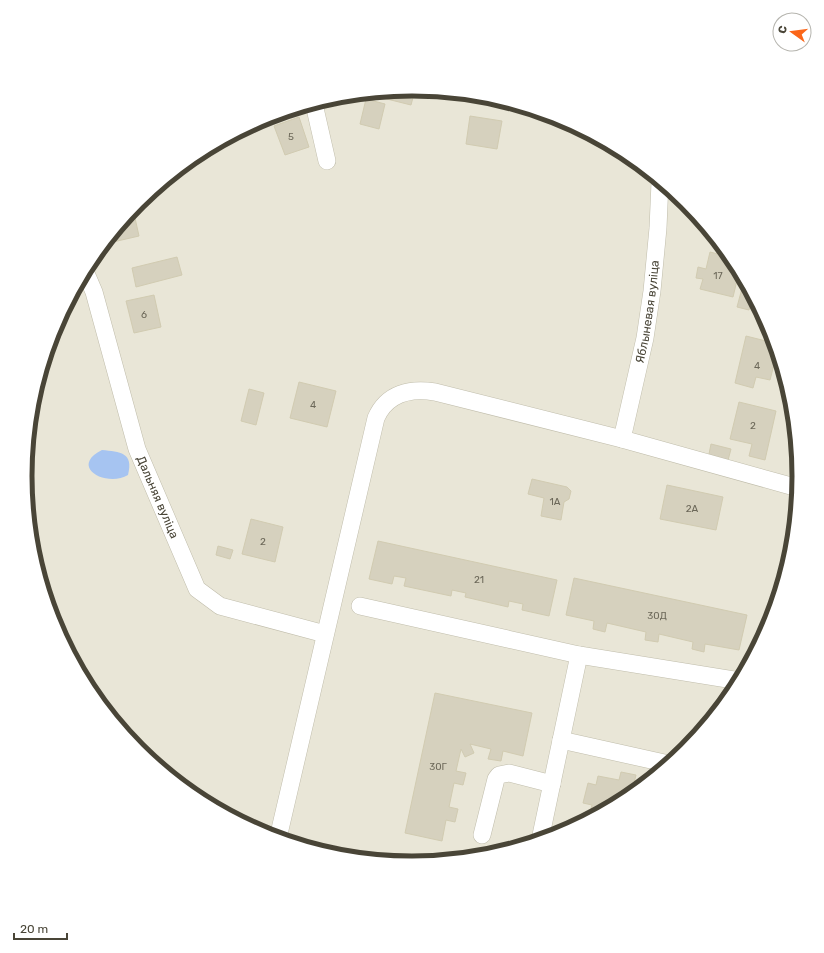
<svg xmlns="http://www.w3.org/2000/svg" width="824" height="953" font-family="Rubik,sans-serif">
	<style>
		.residential { fill: #e9e6d7 }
		.water { fill: #a6c4f1 }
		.building { fill: #d6d1be; stroke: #d1cbb1 }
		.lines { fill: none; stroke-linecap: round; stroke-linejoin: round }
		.minor-casing { stroke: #c0bdab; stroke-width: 18 }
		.minor { stroke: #fff; stroke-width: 17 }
		.labels { text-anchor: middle; stroke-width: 3; stroke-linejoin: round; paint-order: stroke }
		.number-label { font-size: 10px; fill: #6c6859 }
		.street-label { font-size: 12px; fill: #494537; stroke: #fff }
		.rim { fill: none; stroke: #494537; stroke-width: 5 }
	</style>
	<rect width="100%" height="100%" fill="#f5f3e9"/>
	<!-- residential -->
	<circle class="residential" cx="412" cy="477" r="386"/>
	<!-- water -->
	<path class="water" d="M102,450C120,452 134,452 128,475C107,488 68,467 102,450Z"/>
	<!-- building -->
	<g class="building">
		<path d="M415,90L411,105L383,98L384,92Z"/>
		<path d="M366,99L385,104L379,129L360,124Z"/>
		<path d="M470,116L502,121L497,149L466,144Z"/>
		<path d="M299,117L309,147L285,155L274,126Z"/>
		<path d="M133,209L139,236L113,242L112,235Z"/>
		<path d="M710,252L730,257L739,272L733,297L700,289L703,279L696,278L698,267L706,269Z"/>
		<path d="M177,257L182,275L136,287L132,268Z"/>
		<path d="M744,281L753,297L749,310L737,307Z"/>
		<path d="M154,295L161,327L134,333L126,301Z"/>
		<path d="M746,336L774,343L777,353L770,380L756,377L753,388L735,383Z"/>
		<path d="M299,382L336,391L327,427L290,418Z"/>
		<path d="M786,383L790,397L783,395Z"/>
		<path d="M249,389L264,393L256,425L241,421Z"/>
		<path d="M739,402L776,411L765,460L749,456L752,444L730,439Z"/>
		<path d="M711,444L731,449L727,464L708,459Z"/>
		<path d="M532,479L567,487L571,491L569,499L564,502L561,520L541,516L544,498L528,494Z"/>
		<path d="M667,485L723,497L716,530L660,519Z"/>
		<path d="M29,494L33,509L28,511L27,495Z"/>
		<path d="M251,519L283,527L275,562L242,554Z"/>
		<path d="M378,541L557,580L549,616L522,610L523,604L509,601L508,607L465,597L466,593L452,590L451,596L404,586L406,578L394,576L392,584L369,579Z"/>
		<path d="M218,546L233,550L230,559L216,555Z"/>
		<path d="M574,578L747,615L739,650L705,644L704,652L692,649L693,642L659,634L658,642L645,640L646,632L607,623L605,632L593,629L594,621L566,615Z"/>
		<path d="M435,693L532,713L523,756L503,751L501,761L488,759L491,749L470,744L474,753L465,757L461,749L456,771L466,773L463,785L454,783L449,807L458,809L455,822L446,820L442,841L405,833Z"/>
		<path d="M621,772L636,775L634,783L643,785L627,798L592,817L589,816L592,805L583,803L588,783L596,785L598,776L619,780Z"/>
	</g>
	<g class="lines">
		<defs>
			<g id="minor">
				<path d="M314,104L327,161"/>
				<path id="s1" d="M85,271L94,292L137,449L197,589L220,606L325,634"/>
				<path id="s2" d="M622,439L645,338L652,291L658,228L660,182"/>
				<path d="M360,606L579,655L740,681"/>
				<path d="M561,740L669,764"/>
				<path d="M482,835L496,779L499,775L509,773L552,784"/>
				<path d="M278,838L376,418C387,393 410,388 435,392L622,439L798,488"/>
				<path d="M540,840L579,655"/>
			</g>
		</defs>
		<!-- minor casing -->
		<use href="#minor" class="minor-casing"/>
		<!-- minor -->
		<use href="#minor" class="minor"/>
	</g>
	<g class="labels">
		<!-- number labels -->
		<g class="number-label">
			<text x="291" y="140">5</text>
			<text x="718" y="279">17</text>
			<text x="144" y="318">6</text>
			<text x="757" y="369">4</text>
			<text x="313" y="408">4</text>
			<text x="753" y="429">2</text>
			<text x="555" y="505">1А</text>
			<text x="692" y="512">2А</text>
			<text x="263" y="545">2</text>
			<text x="479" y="583">21</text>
			<text x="657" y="619">30Д</text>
			<text x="438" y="770">30Г</text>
		</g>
		<!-- street labels -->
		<g class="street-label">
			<text dy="4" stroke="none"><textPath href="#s2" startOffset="130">Яблыневая вуліца</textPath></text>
			<text dy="4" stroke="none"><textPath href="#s1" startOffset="238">Дальняя вуліца</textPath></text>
		</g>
	</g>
	<!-- crop -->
	<path d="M0 0H824V953H0ZM32 476a380 380 0 1 1 760 0a380 380 0 1 1-760 0Z" fill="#fff" fill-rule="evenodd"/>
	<path class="rim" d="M32 476a380 380 0 1 1 760 0a380 380 0 1 1-760 0Z"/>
	<!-- north arrow -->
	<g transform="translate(792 32) rotate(284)"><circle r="19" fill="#ffffff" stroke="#b6b5af"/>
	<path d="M0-3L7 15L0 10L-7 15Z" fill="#fb6619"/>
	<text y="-6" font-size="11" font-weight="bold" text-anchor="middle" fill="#494537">С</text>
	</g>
	<!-- scale -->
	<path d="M14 933v6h53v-6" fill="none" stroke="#494537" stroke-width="2"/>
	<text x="20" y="933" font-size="12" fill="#494537" stroke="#ffffff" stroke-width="3" paint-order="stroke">20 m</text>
</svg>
